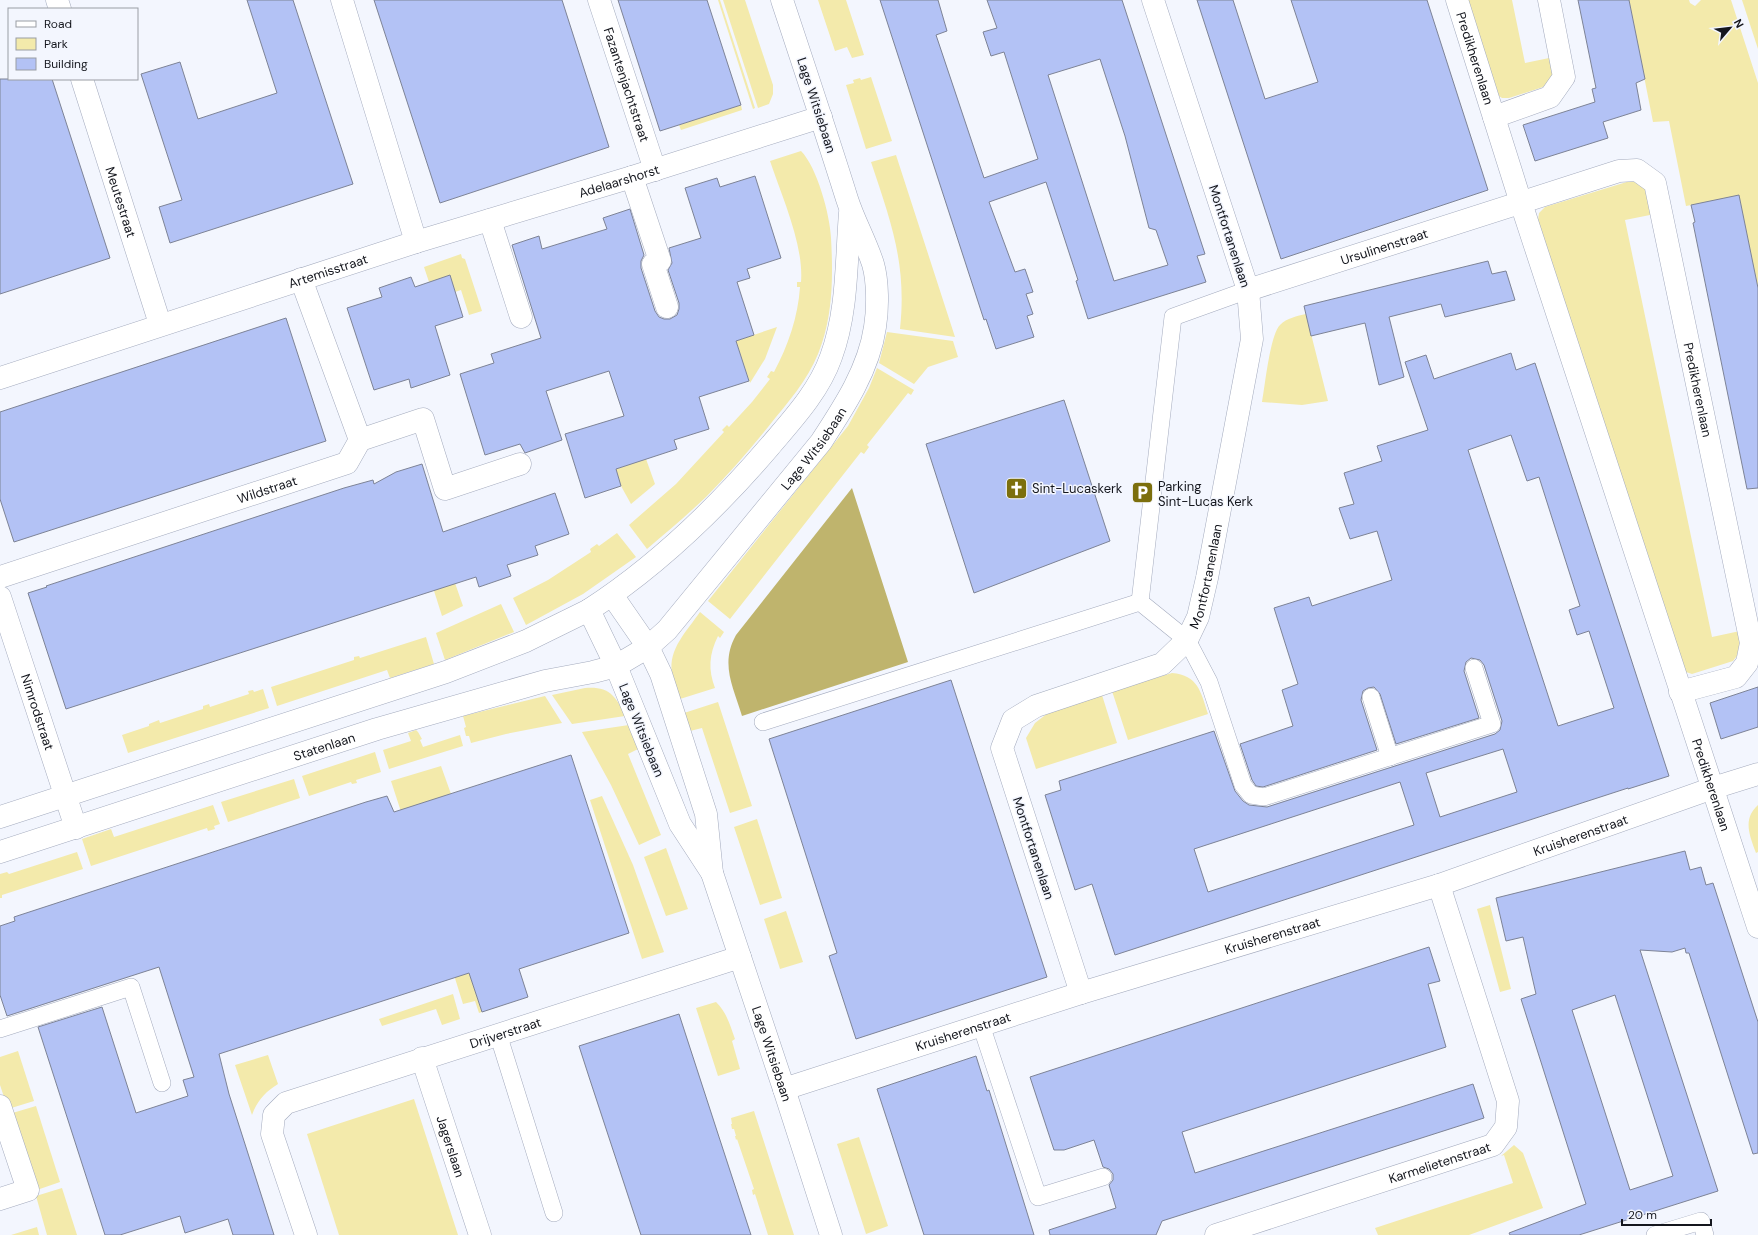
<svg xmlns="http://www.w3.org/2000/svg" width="1758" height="1235" font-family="'DM Sans',sans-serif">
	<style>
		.green { fill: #f3eaab }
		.forest { fill: #bfb46d }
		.building { fill: #b3c2f5; stroke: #7d8396; fill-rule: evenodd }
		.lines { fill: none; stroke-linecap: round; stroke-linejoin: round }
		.service-casing { stroke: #a4abbe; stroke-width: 18 }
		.minor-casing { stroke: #a4abbe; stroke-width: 23 }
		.service { stroke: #fff; stroke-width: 17 }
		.minor { stroke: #fff; stroke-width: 22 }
		.labels { text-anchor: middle; stroke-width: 3; stroke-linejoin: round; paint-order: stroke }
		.street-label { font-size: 13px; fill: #15171e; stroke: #f3f6fe }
		.poi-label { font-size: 13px; fill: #15171e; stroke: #f3f6fe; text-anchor: start }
	</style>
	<rect width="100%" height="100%" fill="#f3f6fe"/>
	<!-- green -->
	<g class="green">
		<path d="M718,0H720L755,108L753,109Z"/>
		<path d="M723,0H745L773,85V94L769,104L758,108Z"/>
		<path d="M818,0H846L864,55L852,58L847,47L835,51Z"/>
		<path d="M1467,0H1512L1525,63L1554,57V73L1545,86L1540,88L1509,98H1502L1499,96Z"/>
		<path d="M1629,0H1689L1690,3L1695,6L1701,0H1731L1758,83V289L1739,196L1686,206L1669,121L1653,122Z"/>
		<path d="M1742,0H1758V49Z"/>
		<path d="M871,77L892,141L866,149L846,85L854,83L853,80L860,78L861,80Z"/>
		<path d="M741,105L742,110L681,130L679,125Z"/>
		<path d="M801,151C817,167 830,215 831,238C833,273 833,310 822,343C813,372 795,394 776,417C754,445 731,472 706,497C687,515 667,532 647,549L629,525L676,484L724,432L722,430L727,425L729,427L752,402L770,379L767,377L771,371L774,372C788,346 798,317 800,287H797V282H801C804,245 782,197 770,161Z"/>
		<path d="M896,155L955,337L900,329C907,264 891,222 871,162Z"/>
		<path d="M1630,181C1649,184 1650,198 1655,214L1625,220L1712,637L1740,631V652L1733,661L1692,674L1686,672L1538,220L1539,213L1545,207Z"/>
		<path d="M461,254L462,258L465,259L482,311L469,315L461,290L455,292L450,276L429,282L424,267Z"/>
		<path d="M1306,314L1328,401L1302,405L1262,402C1265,386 1270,335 1280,325C1287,318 1297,316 1306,314Z"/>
		<path d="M777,327L765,359L750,383L736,341Z"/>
		<path d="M887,332L953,341L958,357L928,367L914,384L879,363Z"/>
		<path d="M877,368L914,390L911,395L908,393L867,445L869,447L864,454L861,452L730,619L708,601L848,426L869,388Z"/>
		<path d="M646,459L655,484L631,504L621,486L616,469Z"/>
		<path d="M617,533L636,557L583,594L526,625L513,598L548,580L591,552L590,549L597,544L599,546Z"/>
		<path d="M422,553L455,583L463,606L442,616Z"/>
		<path d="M501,604L514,632L445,660L436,633Z"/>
		<path d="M700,612L724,632L720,638L718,636C709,654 708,670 715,688L680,699C677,691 673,682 672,673C668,649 687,631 700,612Z"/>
		<path d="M426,637L434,664L390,678L387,670L277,706L271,687L354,660V657L359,656L360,658Z"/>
		<path d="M1172,673C1198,675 1201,692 1208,714L1128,740L1112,691Z"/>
		<path d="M585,688C609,686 616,696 625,716L572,724L552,695Z"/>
		<path d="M263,689L269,708L128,753L122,735L149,726V724L159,720L160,723L203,709V706L209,704L210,707L249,694L248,691L253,690L254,692Z"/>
		<path d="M1102,695L1117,743L1036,769L1026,738L1035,723L1048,713Z"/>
		<path d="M545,696L562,723L506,734L471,743L469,736H466L464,728L466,727L463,716Z"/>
		<path d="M718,702L752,806L730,813L702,728L690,731L684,713Z"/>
		<path d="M629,725L638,749L628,754L661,835L639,845L611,785L582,732Z"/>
		<path d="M416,730L418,732L422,739L420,740L423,747L460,735L463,746L389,769L383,750L411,741L408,733Z"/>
		<path d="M375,752L381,772L356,780L357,783L352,784L351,782L309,796L302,776Z"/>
		<path d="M441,766L451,794L437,922L391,781Z"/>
		<path d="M294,779L300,798L228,822L221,802Z"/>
		<path d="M602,796L633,865L664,952L642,959L590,800Z"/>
		<path d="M213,805L220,824L214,826L215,829L208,831L207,828L91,866L82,839L111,829L114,837Z"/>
		<path d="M1758,805V852L1756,853C1750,836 1742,819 1758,805Z"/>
		<path d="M757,819L782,898L760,905L734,827Z"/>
		<path d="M666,848L688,909L666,916L644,857Z"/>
		<path d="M77,852L83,869L2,895V898H0V874L7,872L9,874Z"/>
		<path d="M1490,905L1511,989L1500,992L1477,909Z"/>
		<path d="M786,911L803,962L780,969L764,919Z"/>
		<path d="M464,956L482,1012L479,1013L475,1001L463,1004L454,975Z"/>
		<path d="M453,994L460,1019L442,1025L436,1009L382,1026L379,1019Z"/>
		<path d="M716,1002C727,1013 730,1025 735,1039L732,1041L740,1069L718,1076L696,1008Z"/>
		<path d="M18,1051L34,1101L8,1109L0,1085V1057Z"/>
		<path d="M268,1055L278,1084C265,1092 257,1101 252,1115L235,1065Z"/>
		<path d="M414,1099L458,1235H339L307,1134Z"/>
		<path d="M36,1106L60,1182L34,1191L9,1114Z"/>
		<path d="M754,1111L794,1235H768L755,1194L753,1195L752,1190L754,1189L737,1139L736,1140L735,1136H736L734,1129H732L731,1124H732L731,1118Z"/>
		<path d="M859,1137L888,1226L866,1234L837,1144Z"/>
		<path d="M1514,1145L1523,1153L1543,1208L1469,1235H1378L1375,1228L1513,1183L1504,1155L1501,1156Z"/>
		<path d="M62,1188L77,1235H47L36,1196Z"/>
		<path d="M37,1227L39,1235H11Z"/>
	</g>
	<!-- forest -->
	<path class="forest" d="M852,488L908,662L742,716C733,686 720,664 736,635Z"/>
	<!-- building -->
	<g class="building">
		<path d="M247,0H293L353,184L170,243L159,207L182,200L141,74L180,62L198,119L277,93Z"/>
		<path d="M374,0H562L609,147L440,203Z"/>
		<path d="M618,0H707L741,105L660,131Z"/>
		<path d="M880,0H938L947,31L936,35L984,178L1038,159L1004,52L991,56L983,32L997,28L987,0H1122L1205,254L1197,256L1206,282L1088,319L1076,281L1078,280L1046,182L989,202L1015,272L1025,269L1033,292L1026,294L1033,314L1027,316L1034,337L996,349L986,319L984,320ZM1100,59L1125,136L1149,228L1156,230L1168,265L1114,281L1048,75Z"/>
		<path d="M1197,0H1233L1265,99L1318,82L1291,0H1427L1488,190L1281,259Z"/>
		<path d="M1578,0H1629L1645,79L1636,83L1641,110L1603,122L1608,138L1535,161L1523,125L1595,102L1592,89L1596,88Z"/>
		<path d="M0,79H52L110,258L0,294Z"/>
		<path d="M755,176L781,258L747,269L750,278L737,282L754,335L736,341L749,381L699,397L709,429L674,440L677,449L616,469L621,486L585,498L565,434L624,416L609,371L546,391L562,440L525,453L520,444L485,455L460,374L494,363L491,354L541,338L512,245L539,236L542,249L607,229L603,218L630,209L644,255L641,261V268L655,311L659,317L664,319H670L677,315L679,309V303L668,270L672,263L669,248L701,238L685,188L717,178L720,187Z"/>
		<path d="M1739,195L1758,288V488L1747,489L1693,223L1695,222L1691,205Z"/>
		<path d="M1488,261L1492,274L1506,271L1515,300L1445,317L1441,304L1389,317L1404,377L1379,385L1365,323L1311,336L1304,306Z"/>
		<path d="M450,275L463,317L435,326L450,375L411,388L409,379L374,390L347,308L382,297L379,288L411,277L415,287Z"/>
		<path d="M286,318L326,441L14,542L0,499V412Z"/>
		<path d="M1511,353L1516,370L1535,363L1669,776L1628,789V788L1115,955L1092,884L1075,890L1045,795L1061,790L1059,781L1214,731L1235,791L1243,801L1249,805L1267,807L1495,734L1500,730L1502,721L1484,665L1480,660L1471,658L1466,662L1464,671L1479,718L1396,744L1380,694L1374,687L1368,688L1363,691L1361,700L1377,750L1263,787L1256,786L1252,780L1240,744L1293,726L1282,690L1298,684L1274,608L1309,597L1312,606L1392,580L1377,531L1350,539L1339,508L1354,504L1344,473L1382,461L1377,446L1428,430L1405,362L1426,355L1434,379ZM1511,435L1527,481L1539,477L1580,606L1569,610L1577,635L1589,631L1614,708L1558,726L1468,450ZM1503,749L1517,792L1440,817L1426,773ZM1400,782L1414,825L1208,892L1194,849Z"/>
		<path d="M1064,400L1110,541L974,593L926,444Z"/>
		<path d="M422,464L443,532L555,493L569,534L535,546L538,555L507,565L511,576L479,587L476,577L66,709L28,593L47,587L46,586L344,488L373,480L374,484L396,472Z"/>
		<path d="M951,680L1047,977L856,1039L829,956L837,953L769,739Z"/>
		<path d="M1758,687V727L1721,739L1710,703Z"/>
		<path d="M571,755L629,933L519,969L528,997L482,1012L469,973L219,1054L229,1094L274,1235H233L228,1219L185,1233L180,1216L120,1235H105L38,1027L102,1007L136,1113L188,1096L183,1080L194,1077L159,967L7,1016L0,995V926L15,921L14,917L366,802L387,796L394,812Z"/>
		<path d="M1685,851L1690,870L1701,867L1706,885L1713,883L1758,1022V1153L1753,1154L1689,953H1686L1685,948L1672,952L1640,950L1718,1191L1579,1235H1510L1509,1233L1586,1204L1521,999L1536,994L1523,937L1506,941L1496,898ZM1615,995L1673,1176L1630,1190L1572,1010Z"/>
		<path d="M1429,947L1440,981L1428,984L1446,1047L1182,1132L1195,1173L1473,1084L1484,1118L1162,1221L1156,1235H1050L1049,1230L1116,1208L1109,1185L1113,1180V1174L1109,1169L1103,1167L1094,1140L1064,1150H1054L1030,1077Z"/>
		<path d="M679,1014L719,1137L751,1235H641L590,1080L579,1046Z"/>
		<path d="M976,1056L987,1091L989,1090L1034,1235H924L892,1135L877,1089Z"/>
	</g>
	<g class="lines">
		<defs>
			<g id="service">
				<path d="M1140,602L1173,317L1248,290"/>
				<path d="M1371,697L1390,757"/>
				<path d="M763,722L1140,602L1187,640L1209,682L1243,785L1251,795L1264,797L1492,724L1474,668"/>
				<path d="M981,1025L1038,1197L1103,1177"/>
				<path d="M0,1029L131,987L162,1083"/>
				<path d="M498,1034L554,1213"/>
				<path d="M1655,1235L1701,1221L1705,1235"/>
			</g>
			<g id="minor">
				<path d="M57,0L60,9"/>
				<path id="s1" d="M599,0L655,170"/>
				<path id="s2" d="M1457,0L1521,203L1758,927"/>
				<path id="s3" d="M82,79L160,324"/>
				<path d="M1494,117L1550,97L1564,77L1549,0"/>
				<path d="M632,177L660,261L653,264L667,307"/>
				<path d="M490,220L521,317"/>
				<path id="s4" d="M416,242L632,177L821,117"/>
				<path id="s5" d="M1248,290L1619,171L1637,170L1655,183L1751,643L1747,663L1736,677L1680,692"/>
				<path id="s6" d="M0,378L416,242L342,0"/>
				<path d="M360,440L423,419L445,489L520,464"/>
				<path id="s7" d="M0,577L347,463L360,440L301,279"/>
				<path id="s8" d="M612,595L648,647L661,674L706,814L712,873L784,1089L831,1235"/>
				<path id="s9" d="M0,597L76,828"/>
				<path d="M0,817L446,672L526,641L589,610"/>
				<path id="s10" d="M0,852L377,729L545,681L593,672L616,666L648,647L667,630L821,442C844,407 869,369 875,327C878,309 878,281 873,264C866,242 854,221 847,199C826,132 804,66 782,0"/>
				<path d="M712,873L680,824L616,666L589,610C657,566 717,508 770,446C793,419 819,391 831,357C848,311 846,261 850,213"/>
				<path id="s11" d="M1081,993L1002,748L1013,720L1036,706L1162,664L1187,640L1198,617L1207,578L1252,339L1248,290L1153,0"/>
				<path id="s12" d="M422,1058L480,1235"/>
				<path id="s13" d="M784,1089L1081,993L1439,885L1713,788L1758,774"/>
				<path d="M0,1106L28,1190L0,1199"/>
				<path id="s14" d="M306,1235L272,1134L274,1115L286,1103L740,957"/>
				<path id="s15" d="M1216,1235L1493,1145L1506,1127L1508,1101L1439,885"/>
			</g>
		</defs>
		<!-- service casing -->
		<use href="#service" class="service-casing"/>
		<!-- minor casing -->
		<use href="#minor" class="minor-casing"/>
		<!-- service -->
		<use href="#service" class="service"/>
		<!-- minor -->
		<use href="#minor" class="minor"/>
	</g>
	<!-- icons -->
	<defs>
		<symbol id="church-square" viewBox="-11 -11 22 22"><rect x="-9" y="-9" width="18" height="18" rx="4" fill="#7c6f0d" stroke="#f3f6fe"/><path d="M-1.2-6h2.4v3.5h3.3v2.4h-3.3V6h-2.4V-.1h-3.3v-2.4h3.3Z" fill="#fff"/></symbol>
		<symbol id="parking-square" viewBox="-11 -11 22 22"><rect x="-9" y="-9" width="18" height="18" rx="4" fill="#7c6f0d" stroke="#f3f6fe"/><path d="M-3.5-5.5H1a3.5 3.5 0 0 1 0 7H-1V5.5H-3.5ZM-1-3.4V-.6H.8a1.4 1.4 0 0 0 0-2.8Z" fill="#fff"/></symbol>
	</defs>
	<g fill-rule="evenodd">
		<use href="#church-square" x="1004" y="476" width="25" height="25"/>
		<use href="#parking-square" x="1130" y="480" width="25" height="25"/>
	</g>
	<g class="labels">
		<!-- street labels -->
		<g class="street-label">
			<text dy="5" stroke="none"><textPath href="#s2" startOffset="61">Predikherenlaan</textPath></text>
			<text dy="5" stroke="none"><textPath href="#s1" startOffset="89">Fazantenjachtstraat</textPath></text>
			<text transform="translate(817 105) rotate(72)" y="5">Lage Witsiebaan</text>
			<text dy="5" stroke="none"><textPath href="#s4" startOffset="212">Adelaarshorst</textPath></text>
			<text dy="5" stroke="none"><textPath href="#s3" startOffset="129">Meutestraat</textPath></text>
			<text transform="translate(1230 236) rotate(72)" y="5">Montfortanenlaan</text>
			<text dy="5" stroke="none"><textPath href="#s5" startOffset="143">Ursulinenstraat</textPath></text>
			<text dy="5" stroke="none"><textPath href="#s6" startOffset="345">Artemisstraat</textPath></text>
			<text dy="5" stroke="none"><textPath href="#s5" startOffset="641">Predikherenlaan</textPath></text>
			<text dy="5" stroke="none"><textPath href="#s10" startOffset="940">Lage Witsiebaan</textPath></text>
			<text dy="5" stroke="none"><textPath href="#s7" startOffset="281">Wildstraat</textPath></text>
			<text dy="5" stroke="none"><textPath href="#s11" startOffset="549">Montfortanenlaan</textPath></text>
			<text dy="5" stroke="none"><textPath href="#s9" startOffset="121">Nimrodstraat</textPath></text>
			<text transform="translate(642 730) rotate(68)" y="5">Lage Witsiebaan</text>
			<text dy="5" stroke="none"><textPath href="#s10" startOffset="341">Statenlaan</textPath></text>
			<text dy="5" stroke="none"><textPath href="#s2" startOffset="825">Predikherenlaan</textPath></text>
			<text dy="5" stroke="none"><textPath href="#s13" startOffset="836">Kruisherenstraat</textPath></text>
			<text transform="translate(1034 848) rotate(72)" y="5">Montfortanenlaan</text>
			<text dy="5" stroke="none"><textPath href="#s13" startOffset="512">Kruisherenstraat</textPath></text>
			<text dy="5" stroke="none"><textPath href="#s13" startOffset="188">Kruisherenstraat</textPath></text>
			<text dy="5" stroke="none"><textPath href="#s14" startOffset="373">Drijverstraat</textPath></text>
			<text dy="5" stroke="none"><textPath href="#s8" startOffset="490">Lage Witsiebaan</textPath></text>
			<text dy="5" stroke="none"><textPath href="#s12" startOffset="93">Jagerslaan</textPath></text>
			<text dy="5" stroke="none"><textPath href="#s15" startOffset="235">Karmelietenstraat</textPath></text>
		</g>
		<!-- poi labels -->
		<g class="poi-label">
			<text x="1158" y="491">Parking<tspan x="1158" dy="15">Sint-Lucas Kerk</tspan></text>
			<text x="1032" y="493">Sint-Lucaskerk</text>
		</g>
	</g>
	<!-- legend -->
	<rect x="8" y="8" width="130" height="72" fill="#f3f6fe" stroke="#9a9da4"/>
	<rect x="16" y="21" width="20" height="6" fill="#ffffff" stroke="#9a9da4"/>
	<text x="44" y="28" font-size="12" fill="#15171e">Road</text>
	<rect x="16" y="38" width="20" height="12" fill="#f3eaab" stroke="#9a9da4"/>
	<text x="44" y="48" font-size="12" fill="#15171e">Park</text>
	<rect x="16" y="58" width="20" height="12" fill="#b3c2f5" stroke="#9a9da4"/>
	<text x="44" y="68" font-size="12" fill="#15171e">Building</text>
	<!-- north arrow -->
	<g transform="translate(1730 28) rotate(62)" stroke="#f3f6fe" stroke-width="3" paint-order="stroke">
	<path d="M0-3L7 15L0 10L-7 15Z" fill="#15171e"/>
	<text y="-6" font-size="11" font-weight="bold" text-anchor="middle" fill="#15171e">N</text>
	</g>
	<!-- scale -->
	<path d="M1622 1219v6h89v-6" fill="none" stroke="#15171e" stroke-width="2"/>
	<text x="1628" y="1219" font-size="12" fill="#15171e" stroke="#f3f6fe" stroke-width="3" paint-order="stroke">20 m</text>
</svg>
